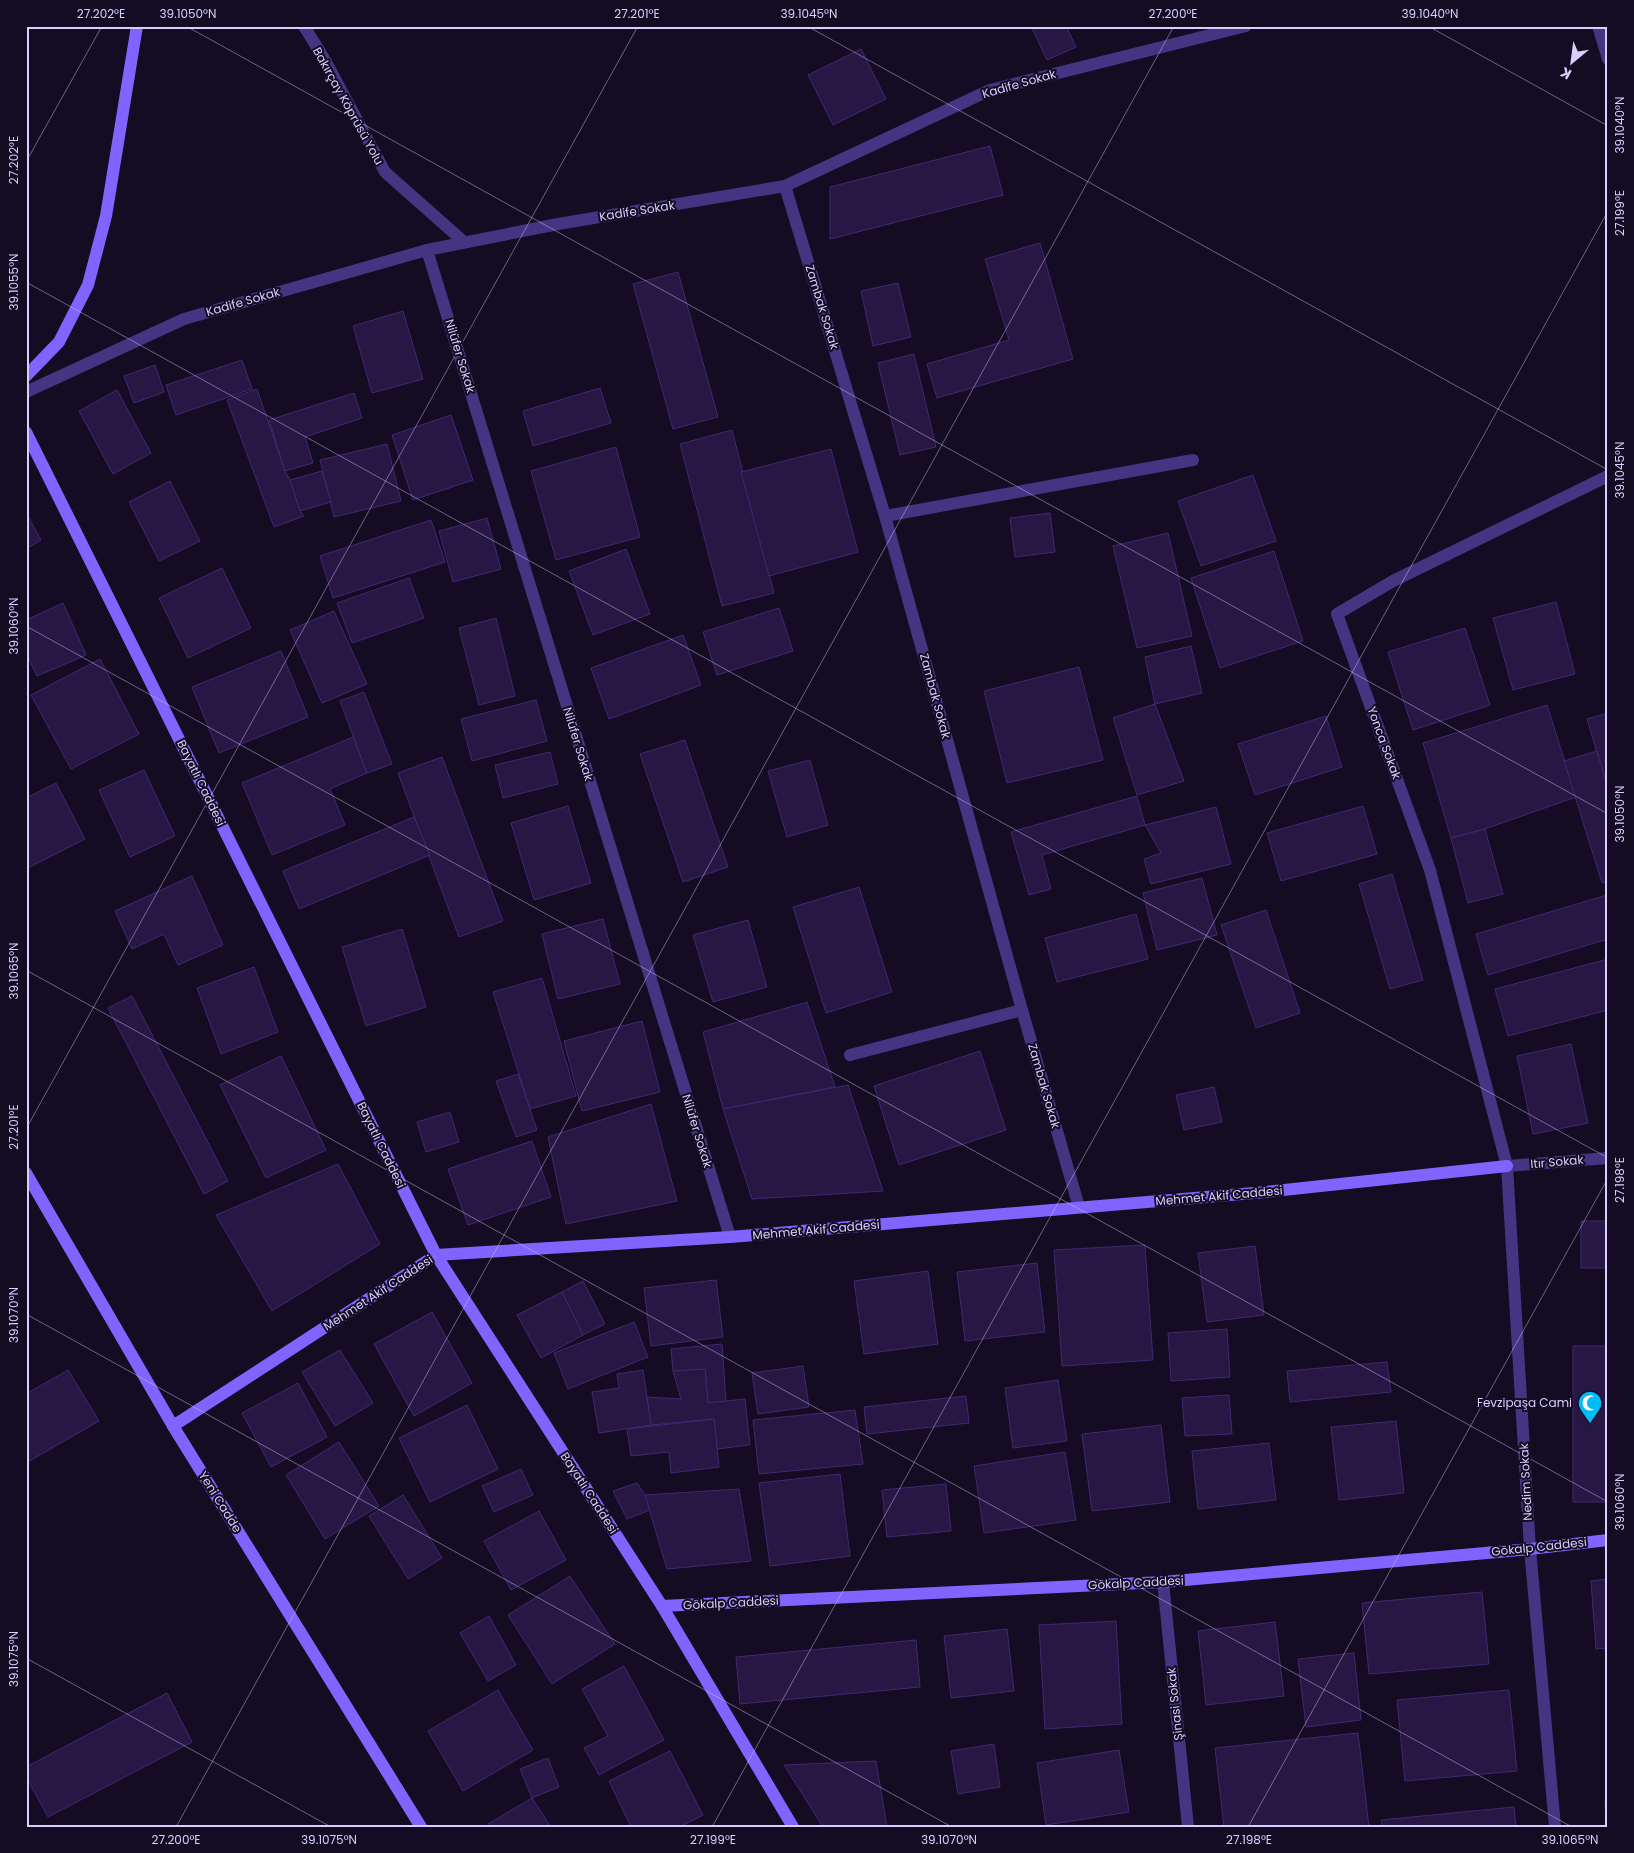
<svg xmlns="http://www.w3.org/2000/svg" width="1634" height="1853" font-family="Poppins,sans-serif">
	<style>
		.building { fill: #271744; stroke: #412871 }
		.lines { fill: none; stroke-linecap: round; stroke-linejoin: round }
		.street { stroke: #443583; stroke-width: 12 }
		.secondary { stroke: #7f64ff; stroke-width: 12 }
		.ticks { fill: none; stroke: #dacdff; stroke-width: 1; stroke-opacity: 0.45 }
		.labels { text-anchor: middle; stroke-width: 4; stroke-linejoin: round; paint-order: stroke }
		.street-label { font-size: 12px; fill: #dacdff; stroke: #130c22 }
		.poi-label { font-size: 12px; fill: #dacdff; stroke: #130c22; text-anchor: end }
		.neatline { fill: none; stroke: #dacdff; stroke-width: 2 }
		.ticks-label { font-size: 12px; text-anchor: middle; fill: #dacdff }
	</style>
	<rect width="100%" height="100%" fill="#130c22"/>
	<!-- building -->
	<g class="building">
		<path d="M1031,26H1066L1076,47L1047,60Z"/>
		<path d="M861,49L886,99L833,125L808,75Z"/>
		<path d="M990,146L1003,195L830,239V187Z"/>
		<path d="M1040,243L1073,359L937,398L927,364L1009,340L985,259Z"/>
		<path d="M678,272L718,417L673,429L633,284Z"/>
		<path d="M898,283L911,337L873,346L861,291Z"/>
		<path d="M403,311L423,379L372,393L353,326Z"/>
		<path d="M914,354L936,447L900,455L878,363Z"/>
		<path d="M242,360L252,389L176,415L166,385Z"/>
		<path d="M155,365L164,392L134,403L124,376Z"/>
		<path d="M600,388L611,423L533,446L523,411Z"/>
		<path d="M257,389L285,471L290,480L300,511L304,516L274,527L227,400Z"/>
		<path d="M117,390L151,453L113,474L79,411Z"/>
		<path d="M354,393L362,418L305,437L313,463L285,471L269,420Z"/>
		<path d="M451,415L473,480L413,500L392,435Z"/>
		<path d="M732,430L774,593L722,606L680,444Z"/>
		<path d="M387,444L401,501L334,517L320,460Z"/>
		<path d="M616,447L640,537L556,560L531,471Z"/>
		<path d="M831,449L858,552L769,576L741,472Z"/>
		<path d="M322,471L331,502L300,511L290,480Z"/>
		<path d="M1253,475L1276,541L1201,566L1178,501Z"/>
		<path d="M170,481L200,541L159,561L129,502Z"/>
		<path d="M26,513L41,540L26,549Z"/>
		<path d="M1050,513L1055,552L1015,557L1010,518Z"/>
		<path d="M487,518L501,569L453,582L439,531Z"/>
		<path d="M431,520L445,562L333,598L320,556Z"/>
		<path d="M1168,533L1192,636L1137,648L1113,546Z"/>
		<path d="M626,549L650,614L593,635L569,571Z"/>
		<path d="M1274,551L1303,641L1220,668L1191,578Z"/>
		<path d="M222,568L251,628L188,658L159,598Z"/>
		<path d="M409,578L424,618L352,643L337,603Z"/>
		<path d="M1556,602L1575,674L1513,690L1493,618Z"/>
		<path d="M63,603L86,655L37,676L26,653V620Z"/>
		<path d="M779,608L793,651L717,675L703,632Z"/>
		<path d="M334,611L367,684L322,703L290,630Z"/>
		<path d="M496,618L515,696L479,705L459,628Z"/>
		<path d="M1465,628L1490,705L1413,730L1388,652Z"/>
		<path d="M683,635L701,685L609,719L591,668Z"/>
		<path d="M1191,646L1202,693L1155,704L1145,657Z"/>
		<path d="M281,651L308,717L219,753L192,687Z"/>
		<path d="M100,659L139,734L71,769L31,695Z"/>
		<path d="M1079,667L1103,760L1007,783L984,691Z"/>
		<path d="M364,692L392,764L367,773L340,701Z"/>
		<path d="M536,700L547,741L472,761L461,719Z"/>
		<path d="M1155,704L1184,781L1137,795L1113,718Z"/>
		<path d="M1547,705L1576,797L1485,829L1451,838L1423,743Z"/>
		<path d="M1608,713V780H1605L1587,719Z"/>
		<path d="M1326,716L1342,767L1255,795L1238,744Z"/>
		<path d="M353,737L367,773L330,789L345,825L272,855L242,783Z"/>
		<path d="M685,740L728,867L683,882L640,754Z"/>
		<path d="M1597,751L1608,789V881L1602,883L1564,761Z"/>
		<path d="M550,752L558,784L503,798L495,765Z"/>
		<path d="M442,757L503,921L459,937L398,773Z"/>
		<path d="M810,760L828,825L787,837L768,771Z"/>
		<path d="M144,770L175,836L130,857L99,790Z"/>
		<path d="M56,783L85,839L26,869V798Z"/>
		<path d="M1137,796L1145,825L1042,855L1051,889L1029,895L1011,832Z"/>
		<path d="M568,806L591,883L534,900L511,823Z"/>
		<path d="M1363,806L1377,854L1281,881L1267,833Z"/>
		<path d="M1216,807L1231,864L1151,884L1144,859L1161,853L1145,825Z"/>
		<path d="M414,817L430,855L299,909L283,871Z"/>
		<path d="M1485,829L1503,894L1468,903L1451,838Z"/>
		<path d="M1392,874L1423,980L1390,989L1359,884Z"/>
		<path d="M192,876L223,945L178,965L164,934L132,949L115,911Z"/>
		<path d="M1202,878L1217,935L1157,950L1143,893Z"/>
		<path d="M859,887L892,992L826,1013L793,907Z"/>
		<path d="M1607,895L1608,939L1488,975L1476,934Z"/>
		<path d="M1266,910L1300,1013L1256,1028L1221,925Z"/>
		<path d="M1136,914L1148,959L1057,982L1045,938Z"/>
		<path d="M603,919L620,984L558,999L542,934Z"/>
		<path d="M748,920L767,987L713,1002L693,935Z"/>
		<path d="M402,929L426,1007L366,1026L342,947Z"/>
		<path d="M1608,959V1010L1508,1036L1495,989Z"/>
		<path d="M254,967L278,1032L221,1054L197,988Z"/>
		<path d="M542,978L576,1096L530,1109L493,992Z"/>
		<path d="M132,996L228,1181L204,1194L108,1008Z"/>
		<path d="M807,1002L835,1087L723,1109L703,1032Z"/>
		<path d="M642,1021L660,1092L582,1111L564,1041Z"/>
		<path d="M1571,1044L1588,1123L1533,1134L1517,1056Z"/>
		<path d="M980,1051L1006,1130L899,1165L874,1086Z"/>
		<path d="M281,1056L326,1150L266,1178L220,1085Z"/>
		<path d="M518,1074L537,1130L516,1137L496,1081Z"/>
		<path d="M848,1085L883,1191L752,1199L723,1109Z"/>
		<path d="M1214,1087L1222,1122L1184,1130L1176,1095Z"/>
		<path d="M651,1104L677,1201L566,1224L548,1137Z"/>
		<path d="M450,1112L459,1142L426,1152L417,1122Z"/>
		<path d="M532,1141L551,1197L468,1225L448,1169Z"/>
		<path d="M338,1164L380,1244L272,1311L216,1215Z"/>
		<rect x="1581" y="1221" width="27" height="47"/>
		<path d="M1145,1245L1153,1360L1062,1366L1054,1250Z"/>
		<path d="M1255,1246L1264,1315L1207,1322L1198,1253Z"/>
		<path d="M1037,1263L1045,1332L965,1341L957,1272Z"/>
		<path d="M928,1271L938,1344L864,1354L854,1281Z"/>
		<path d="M716,1280L723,1337L651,1346L644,1288Z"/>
		<path d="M583,1281L605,1324L583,1335L562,1292Z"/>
		<path d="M562,1292L583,1335L541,1358L517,1315Z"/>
		<path d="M432,1312L472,1383L414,1416L374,1344Z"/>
		<path d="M634,1322L648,1357L568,1389L554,1353Z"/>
		<path d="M1227,1329L1230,1377L1171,1381L1168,1333Z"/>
		<path d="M722,1344L726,1401L708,1403L705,1369L673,1371L671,1349Z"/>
		<rect x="1573" y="1346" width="35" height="156"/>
		<path d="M340,1350L373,1403L335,1426L302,1372Z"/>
		<path d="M1387,1362L1391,1392L1290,1402L1287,1371Z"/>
		<path d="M803,1366L809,1407L758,1414L752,1373Z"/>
		<path d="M705,1369L708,1403L745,1399L750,1445L717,1449L714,1419L651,1425L647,1397L681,1399L673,1371Z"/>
		<path d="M68,1370L99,1421L26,1463V1394Z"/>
		<path d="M643,1370L651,1425L599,1433L592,1392L619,1388L617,1374Z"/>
		<path d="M1058,1380L1067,1441L1013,1448L1005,1388Z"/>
		<path d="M298,1383L327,1437L271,1467L242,1413Z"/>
		<path d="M1229,1395L1232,1434L1185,1436L1182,1398Z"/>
		<path d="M966,1396L969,1423L867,1434L864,1407Z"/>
		<path d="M467,1405L498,1469L430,1502L399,1438Z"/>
		<path d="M855,1410L863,1464L759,1474L753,1420Z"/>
		<path d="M714,1419L719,1467L671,1473L669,1452L631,1456L627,1429Z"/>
		<path d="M1396,1421L1404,1493L1339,1500L1331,1427Z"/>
		<path d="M1161,1425L1170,1502L1092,1511L1082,1434Z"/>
		<path d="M339,1442L379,1506L325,1539L286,1475Z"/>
		<path d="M1269,1443L1276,1500L1198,1509L1192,1451Z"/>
		<path d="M1065,1452L1076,1520L984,1533L974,1466Z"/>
		<path d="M521,1469L533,1495L494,1512L482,1486Z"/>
		<path d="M840,1474L850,1556L770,1566L759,1483Z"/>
		<path d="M637,1483L645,1495L650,1510L627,1519L613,1491Z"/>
		<path d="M946,1484L951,1531L887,1537L882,1490Z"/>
		<path d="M739,1489L751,1561L667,1569L645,1495Z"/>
		<path d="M403,1495L442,1558L408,1579L369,1516Z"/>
		<path d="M539,1511L566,1560L511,1590L484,1541Z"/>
		<path d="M570,1576L615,1644L552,1684L508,1615Z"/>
		<path d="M1608,1579V1648L1596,1649L1591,1581Z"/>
		<path d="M1482,1592L1489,1664L1369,1674L1362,1603Z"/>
		<path d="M489,1616L516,1665L488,1681L460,1633Z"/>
		<path d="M1116,1621L1122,1724L1045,1729L1039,1625Z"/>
		<path d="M1275,1622L1284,1696L1206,1705L1198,1631Z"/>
		<path d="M1007,1629L1014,1691L951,1698L944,1636Z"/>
		<path d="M916,1640L920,1687L740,1704L736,1657Z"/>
		<path d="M1354,1653L1361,1720L1306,1727L1298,1659Z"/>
		<path d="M624,1666L664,1740L599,1775L584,1748L608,1736L582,1689Z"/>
		<path d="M498,1690L533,1750L463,1791L428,1731Z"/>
		<path d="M1509,1690L1517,1771L1405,1781L1397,1700Z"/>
		<path d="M167,1693L192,1742L48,1817L26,1777V1767Z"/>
		<path d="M1358,1733L1369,1827H1224L1215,1748Z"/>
		<path d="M994,1744L1000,1787L958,1794L951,1751Z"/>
		<path d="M1119,1750L1129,1812L1046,1825L1037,1763Z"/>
		<path d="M670,1751L703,1815L680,1827H631L609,1781Z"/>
		<path d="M548,1758L559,1787L532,1798L520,1769Z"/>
		<path d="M876,1761L887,1827H823L784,1765Z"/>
		<path d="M532,1798L551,1827H490L488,1824Z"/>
		<path d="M1605,1801H1608V1827H1606Z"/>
		<path d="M1514,1807L1516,1827H1382L1381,1820Z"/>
	</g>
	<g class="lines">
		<!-- street -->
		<g class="street">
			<path d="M304,26L326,62L385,172L464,242"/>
			<path d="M1598,26L1608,59"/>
			<path d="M785,186L885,516L1022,1010L1079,1207"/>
			<path d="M427,250L730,1237"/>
			<path d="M26,392L184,319L427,250L558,224L785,186L990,90L1246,26"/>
			<path d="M885,516L1193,460"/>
			<path d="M850,1055L1022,1010"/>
			<path d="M1507,1166L1608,1158"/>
			<path d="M1163,1582L1188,1827"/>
			<path d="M1555,1827L1530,1549L1507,1166L1430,870L1337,614L1393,581L1608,476"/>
		</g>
		<!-- secondary -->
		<g class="secondary">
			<path d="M26,376L59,342L88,285L106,216L137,26"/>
			<path d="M26,432L436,1255L662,1606L793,1827"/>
			<path d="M26,1173L173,1426L421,1827"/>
			<path d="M173,1426L436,1255L730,1237L1266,1192L1507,1166"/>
			<path d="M662,1606L1163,1582L1530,1549L1608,1540"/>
		</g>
	</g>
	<!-- ticks -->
	<path class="ticks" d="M186,26L1608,814M807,26L1608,470M1428,26L1608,126M26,162L102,26M26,282L1608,1158M26,626L1608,1502M26,970L1572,1827M26,1129L638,26M26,1314L952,1827M26,1658L331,1827M176,1827L1174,26M712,1827L1608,211M1248,1827L1608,1178"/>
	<!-- icons -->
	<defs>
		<symbol id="mosque-pin" viewBox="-11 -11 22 30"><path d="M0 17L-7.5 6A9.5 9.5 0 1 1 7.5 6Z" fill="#00bbf8" stroke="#130c22"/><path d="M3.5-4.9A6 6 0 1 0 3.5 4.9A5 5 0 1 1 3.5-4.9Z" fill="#fff"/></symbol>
	</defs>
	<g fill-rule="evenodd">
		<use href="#mosque-pin" x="1576" y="1389" width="28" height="38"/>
	</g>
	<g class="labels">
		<!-- street labels -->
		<g class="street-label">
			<text transform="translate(1019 84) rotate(-16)" y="4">Kadife Sokak</text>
			<text transform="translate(348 106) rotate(61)" y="4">Bakırçay Köprüsü Yolu</text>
			<text transform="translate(637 211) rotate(-9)" y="4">Kadife Sokak</text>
			<text transform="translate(243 302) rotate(-16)" y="4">Kadife Sokak</text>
			<text transform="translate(822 307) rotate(73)" y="4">Zambak Sokak</text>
			<text transform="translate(460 356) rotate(73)" y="4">Nilüfer Sokak</text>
			<text transform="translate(935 696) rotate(75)" y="4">Zambak Sokak</text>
			<text transform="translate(1384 743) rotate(70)" y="4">Yonca Sokak</text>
			<text transform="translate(578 744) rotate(73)" y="4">Nilüfer Sokak</text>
			<text transform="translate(201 783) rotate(64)" y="4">Bayatlı Caddesi</text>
			<text transform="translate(1044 1086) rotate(74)" y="4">Zambak Sokak</text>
			<text transform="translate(697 1131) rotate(73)" y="4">Nilüfer Sokak</text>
			<text transform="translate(381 1145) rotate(64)" y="4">Bayatlı Caddesi</text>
			<text transform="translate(1557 1162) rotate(-5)" y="4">Itır Sokak</text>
			<text transform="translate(1219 1196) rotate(-5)" y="4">Mehmet Akif Caddesi</text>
			<text transform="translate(816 1230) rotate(-5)" y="4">Mehmet Akif Caddesi</text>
			<text transform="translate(378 1293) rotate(-33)" y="4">Mehmet Akif Caddesi</text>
			<text transform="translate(1526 1482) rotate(-93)" y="4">Nedim Sokak</text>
			<text transform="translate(589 1493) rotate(57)" y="4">Bayatlı Caddesi</text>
			<text transform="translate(220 1502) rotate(58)" y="4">Yeni Cadde</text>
			<text transform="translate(1539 1547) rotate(-6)" y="4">Gökalp Caddesi</text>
			<text transform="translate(1136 1583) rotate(-3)" y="4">Gökalp Caddesi</text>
			<text transform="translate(731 1603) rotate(-3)" y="4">Gökalp Caddesi</text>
			<text transform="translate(1175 1704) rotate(-96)" y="4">Şinasi Sokak</text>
		</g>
		<!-- poi labels -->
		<g class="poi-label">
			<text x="1572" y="1407">Fevzipaşa Cami</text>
		</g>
	</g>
	<!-- border -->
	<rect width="1634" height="1853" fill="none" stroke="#130c22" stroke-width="55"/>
	<!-- north arrow -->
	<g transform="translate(1572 62) rotate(209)" stroke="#130c22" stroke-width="4" paint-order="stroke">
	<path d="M0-4L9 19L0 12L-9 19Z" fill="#dacdff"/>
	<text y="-8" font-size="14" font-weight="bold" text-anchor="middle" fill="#dacdff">K</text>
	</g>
	<rect x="28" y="28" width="1578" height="1798" class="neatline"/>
	<g class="ticks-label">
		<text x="101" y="18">27.202°E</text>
		<text x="188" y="18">39.1050°N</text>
		<text x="637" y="18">27.201°E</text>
		<text x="809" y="18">39.1045°N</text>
		<text x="1173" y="18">27.200°E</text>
		<text x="1430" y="18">39.1040°N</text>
		<text transform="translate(1620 125) rotate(-90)" y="4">39.1040°N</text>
		<text transform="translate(14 160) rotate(-90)" y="4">27.202°E</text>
		<text transform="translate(1620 213) rotate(-90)" y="4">27.199°E</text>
		<text transform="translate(14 282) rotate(-90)" y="4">39.1055°N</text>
		<text transform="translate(1620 470) rotate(-90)" y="4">39.1045°N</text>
		<text transform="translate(14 626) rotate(-90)" y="4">39.1060°N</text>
		<text transform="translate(1620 814) rotate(-90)" y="4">39.1050°N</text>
		<text transform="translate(14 971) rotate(-90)" y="4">39.1065°N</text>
		<text transform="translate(14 1127) rotate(-90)" y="4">27.201°E</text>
		<text transform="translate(1620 1180) rotate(-90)" y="4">27.198°E</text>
		<text transform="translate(14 1315) rotate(-90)" y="4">39.1070°N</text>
		<text transform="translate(1620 1502) rotate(-90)" y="4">39.1060°N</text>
		<text transform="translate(14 1659) rotate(-90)" y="4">39.1075°N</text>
		<text x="176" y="1844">27.200°E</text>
		<text x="329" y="1844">39.1075°N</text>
		<text x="713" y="1844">27.199°E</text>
		<text x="949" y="1844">39.1070°N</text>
		<text x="1249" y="1844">27.198°E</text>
		<text x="1570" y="1844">39.1065°N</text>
	</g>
</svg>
